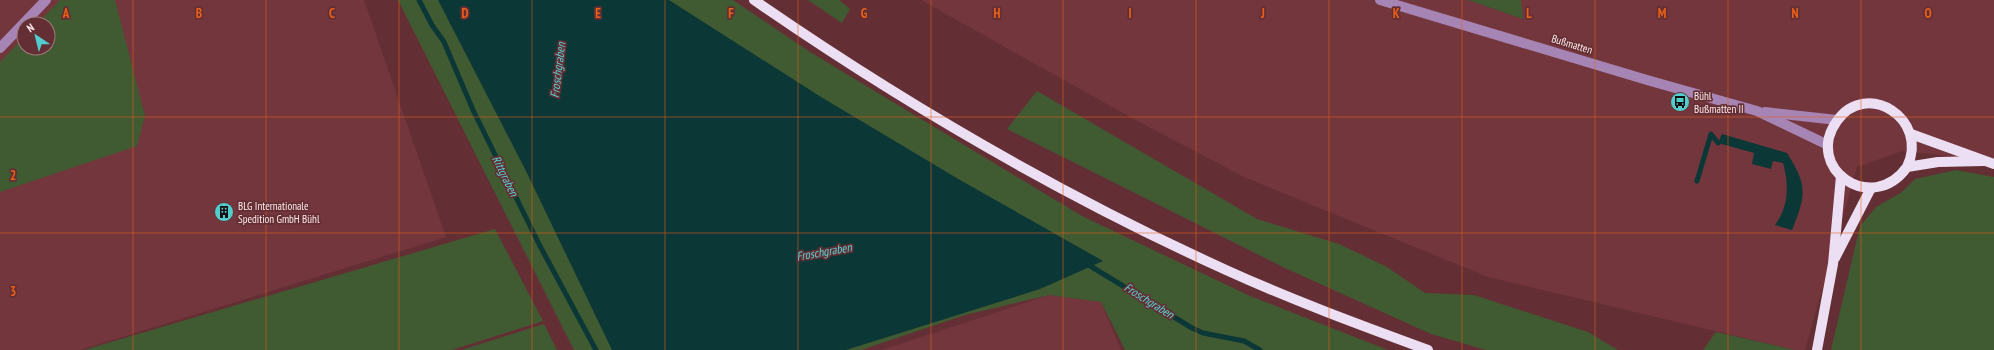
<svg xmlns="http://www.w3.org/2000/svg" width="1994" height="350" font-family="'PT Sans Narrow',sans-serif">
	<style>
		.built { fill: #73363c; fill-rule: evenodd }
		.green { fill: #405a31 }
		.water { fill: #0c3737 }
		.lines { fill: none; stroke-linecap: round; stroke-linejoin: round }
		.stream { stroke: #0c3737; stroke-width: 5 }
		.minor { stroke: #a685b5; stroke-width: 10 }
		.major { stroke: #ecdff3; stroke-width: 10 }
		.grid { fill: none; stroke: #e96017; stroke-width: 1; stroke-opacity: 0.55 }
		.labels { text-anchor: middle; stroke-width: 3.5; stroke-linejoin: round; paint-order: stroke }
		.street-label { font-size: 11px; fill: #ffeaeb; stroke: #642f34 }
		.poi-label { font-size: 11px; fill: #ffeaeb; stroke: #642f34; text-anchor: start }
		.water-label { font-size: 12px; font-style: italic; fill: #52d8d8; stroke: #642f34 }
		.grid-label { font-size: 13px; text-anchor: middle; font-weight: bold; fill: #e96017; stroke: #642f34; stroke-width: 3.5; stroke-linejoin: round; paint-order: stroke }
	</style>
	<rect width="100%" height="100%" fill="#642f34"/>
	<!-- built -->
	<g class="built">
		<path d="M0,0H364L446,237L80,350H0ZM24,24H48V48H24Z"/>
		<path d="M921,0H1468L1523,19L1521,0H1994V161L1902,151L1857,167L1805,350H1795L1488,277L1244,177L1130,117Z"/>
		<path d="M1049,295L1101,302L1121,350H882Z"/>
	</g>
	<!-- green -->
	<g class="green">
		<path d="M60,0H115L145,116L137,146L0,192V62L24,37V48H48V24H37Z"/>
		<path d="M398,0H733L810,52L1082,216L1250,296L1388,350H1125L1101,302L1049,295L965,315L861,350H574Z"/>
		<path d="M808,0H839L850,9L842,23Z"/>
		<path d="M1468,0H1521L1523,19Z"/>
		<path d="M1037,91L1257,219L1339,244L1387,267L1425,293L1474,295L1588,332L1618,350H1486L1431,334L1285,268L1007,129Z"/>
		<path d="M1956,170L1994,177V350H1831L1860,226L1876,207L1902,192L1915,179Z"/>
		<path d="M495,229L543,321L452,350H84Z"/>
		<path d="M544,324L557,350H461Z"/>
		<path d="M1716,332L1795,350H1703Z"/>
	</g>
	<!-- water -->
	<g class="water">
		<path d="M438,0H669L821,97L960,180L1103,261L1040,289L846,350H612L526,171Z"/>
		<path d="M1722,134L1787,153C1808,186 1806,195 1792,230L1775,225C1789,206 1789,185 1783,163L1773,161L1771,169L1752,164L1754,153L1718,143Z"/>
	</g>
	<g class="lines">
		<!-- stream -->
		<g class="stream">
			<path d="M419,0L432,25L444,42L473,110L540,246L596,350"/>
			<path d="M1697,181L1711,134L1718,143"/>
			<path d="M1087,264L1192,328L1203,333L1244,341L1260,350"/>
		</g>
		<!-- minor -->
		<g class="minor">
			<path d="M1380,0L1647,80L1757,111L1828,145"/>
			<path d="M0,48L46,0"/>
			<path d="M1765,112L1837,120"/>
		</g>
		<!-- major -->
		<g class="major">
			<path d="M754,0C903,103 1061,195 1226,270C1292,300 1360,325 1428,350"/>
			<path d="M1911,134L1994,164"/>
			<path d="M1907,167C1930,119 1866,79 1837,121C1803,168 1872,216 1907,167L1938,162L1984,161"/>
			<path d="M1835,258L1871,188"/>
			<path d="M1817,350L1833,264L1841,176"/>
		</g>
	</g>
	<!-- grid -->
	<path class="grid" d="M133,0V350M266,0V350M399,0V350M532,0V350M665,0V350M798,0V350M931,0V350M1063,0V350M1196,0V350M1329,0V350M1462,0V350M1595,0V350M1728,0V350M1861,0V350M0,117H1994M0,233H1994"/>
	<!-- icons -->
	<defs>
		<symbol id="bus-disc" viewBox="-11 -11 22 22"><circle r="9.5" fill="#52cdcd" stroke="#642f34"/><path d="M-5-6H5V4H4V6H2V4H-2V6H-4V4H-5ZM-3.5-4V0h7V-4ZM-3.5 1.2v1.5H-2V1.2ZM2 1.2v1.5H3.5V1.2Z" fill="#111"/></symbol>
		<symbol id="building-disc" viewBox="-11 -11 22 22"><circle r="9.5" fill="#52cdcd" stroke="#642f34"/><path d="M-4-6H4V6H1V3H-1V6H-4ZM-2.5-4.3h1.7v1.8h-1.7ZM.8-4.3h1.7v1.8H.8ZM-2.5-1h1.7V.8h-1.7ZM.8-1h1.7V.8H.8Z" fill="#111"/></symbol>
	</defs>
	<g fill-rule="evenodd">
		<use href="#bus-disc" x="1669" y="91" width="22" height="22"/>
		<use href="#building-disc" x="213" y="201" width="22" height="22"/>
	</g>
	<g class="labels">
		<!-- street labels -->
		<g class="street-label">
			<text transform="translate(1572 44) rotate(17)" y="4">Bußmatten</text>
		</g>
		<!-- poi labels -->
		<g class="poi-label">
			<text x="1694" y="100">Bühl<tspan x="1694" dy="13">Bußmatten II</tspan></text>
			<text x="238" y="210">BLG Internationale<tspan x="238" dy="13">Spedition GmbH Bühl</tspan></text>
		</g>
		<!-- water labels -->
		<g class="water-label">
			<text transform="translate(558 70) rotate(-83)" y="4">Froschgraben</text>
			<text transform="translate(505 176) rotate(64)" y="4">Rittgraben</text>
			<text transform="translate(824 252) rotate(-10)" y="4">Froschgraben</text>
			<text transform="translate(1149 301) rotate(32)" y="4">Froschgraben</text>
		</g>
	</g>
	<g class="grid-label">
		<text x="66" y="18">A</text>
		<text x="199" y="18">B</text>
		<text x="332" y="18">C</text>
		<text x="465" y="18">D</text>
		<text x="598" y="18">E</text>
		<text x="731" y="18">F</text>
		<text x="864" y="18">G</text>
		<text x="997" y="18">H</text>
		<text x="1130" y="18">I</text>
		<text x="1263" y="18">J</text>
		<text x="1396" y="18">K</text>
		<text x="1529" y="18">L</text>
		<text x="1662" y="18">M</text>
		<text x="1795" y="18">N</text>
		<text x="1928" y="18">O</text>
		<text x="13" y="180">2</text>
		<text x="13" y="296">3</text>
	</g>
	<!-- north arrow -->
	<g transform="translate(36 36) rotate(325)"><circle r="19" fill="#642f34" stroke="#a27a7d"/>
	<path d="M0-3L7 15L0 10L-7 15Z" fill="#52cdcd"/>
	<text y="-6" font-size="11" font-weight="bold" text-anchor="middle" fill="#ffeaeb">N</text>
	</g>
</svg>
